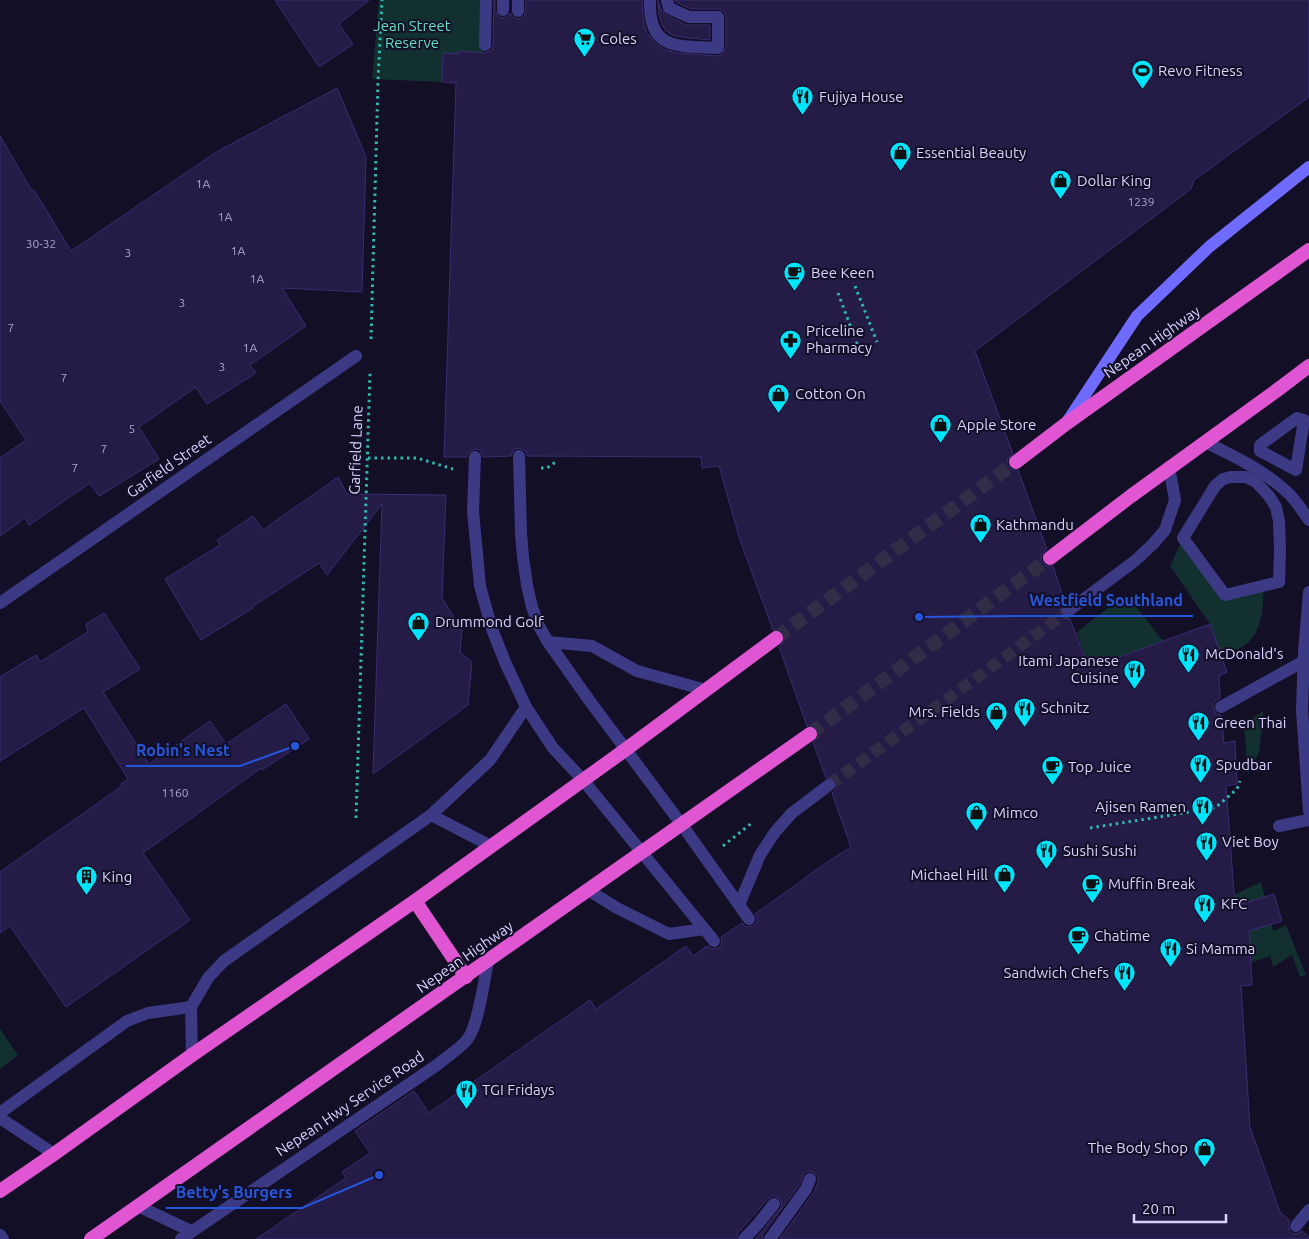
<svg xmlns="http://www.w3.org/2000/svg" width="1309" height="1239" font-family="Ubuntu,sans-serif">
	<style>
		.green { fill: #12302f }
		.building { fill: #241b47; stroke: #3b2d73 }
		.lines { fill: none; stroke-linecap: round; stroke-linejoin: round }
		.minor-tunnel { stroke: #312d47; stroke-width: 12; stroke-dasharray: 12 6; stroke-linecap: butt }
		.trunk-tunnel { stroke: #312d47; stroke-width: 14; stroke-dasharray: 14 7; stroke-linecap: butt }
		.path { stroke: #2fb8b0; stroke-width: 3; stroke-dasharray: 2.5 4; stroke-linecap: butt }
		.service { stroke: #3d3a85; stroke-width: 12 }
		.pedestrian { stroke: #3d3a85; stroke-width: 12 }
		.minor { stroke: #3d3a85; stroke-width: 12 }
		.tertiary { stroke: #3d3a85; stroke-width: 12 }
		.secondary { stroke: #6f6bff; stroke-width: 12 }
		.trunk { stroke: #e055d1; stroke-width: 14 }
		.labels { text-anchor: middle; stroke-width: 4; stroke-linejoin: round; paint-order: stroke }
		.number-label { font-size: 12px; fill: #aca6d1 }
		.park-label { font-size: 15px; fill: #5fe0c0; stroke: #130f26 }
		.poi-label { font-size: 15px; fill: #d9d4ff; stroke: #130f26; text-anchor: start }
		.street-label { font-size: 15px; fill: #d9d4ff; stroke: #130f26 }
		.leader { fill: none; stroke: #2655da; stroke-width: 2 }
		.callout-dot { fill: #2655da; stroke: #130f26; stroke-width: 2 }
		.callout-label { font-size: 16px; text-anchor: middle; font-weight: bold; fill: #2655da; stroke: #130f26; stroke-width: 4; stroke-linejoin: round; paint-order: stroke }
	</style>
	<rect width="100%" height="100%" fill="#130f26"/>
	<!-- green -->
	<g class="green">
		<path d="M379,0H485L483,53L458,51V54L443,53L442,82L372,79Z"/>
		<path d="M1183,538L1225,595L1264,586C1263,605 1263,631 1246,644C1240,649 1229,652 1221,655L1210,624L1170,566Z"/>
		<path d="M1126,594L1163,641L1089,669L1077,632Z"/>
		<path d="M1263,711V722L1259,752L1248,775L1244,724Z"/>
		<path d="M1261,882L1273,931L1286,925L1306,975L1300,977L1292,955L1273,967L1270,956L1251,963L1250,944L1237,946L1234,895Z"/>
		<path d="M0,1029L18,1055L0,1069Z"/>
	</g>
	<!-- building -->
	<g class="building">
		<path d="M275,0H369L339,24L353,44L319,67Z"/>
		<path d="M494,0H495V10L499,17L503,18L507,17L510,13L514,18L518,19L522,18L525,15L526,0H642L643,17L646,31L656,44L666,50L677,53L718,56L722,55L726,48V17L725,13L722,10L718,9H691L676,2L675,0H1309V97L1194,180L1191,189L975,351L1013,454L1008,458L1007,464L1009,467L1012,470H1018L1047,549L1042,554L1041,560L1043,563L1046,566H1053L1065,603L1061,607L1060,612L1064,618L1070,619L1089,668L1210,624L1227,672L1219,676L1220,698L1214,702L1213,707L1216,714L1221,715L1224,743L1235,741L1237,784L1226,786L1235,906L1274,894L1282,921L1249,931L1252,985L1241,986L1250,1127L1280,1212L1290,1221L1288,1225L1289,1229L1291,1233L1295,1234L1299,1233L1302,1231L1309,1237V1239H780L814,1192L818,1182V1177L813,1172L809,1171L805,1172L803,1176L799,1185L763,1234L762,1239H755L764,1229L782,1206L781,1201L776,1196H772L768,1199L738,1233L736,1239H256L346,1178L342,1172L370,1153L355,1131L414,1091L429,1113L590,1000L596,1009L686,946L693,956L707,946L712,949L719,948L722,943L721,937L742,923L746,927L753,926L757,922V918L755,914L826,863L851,847L832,793L836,789L837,784L833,778H826L813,742L818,738L819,733L817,729L814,726H807L779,647L784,642L785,637L783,632L780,630H773L740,540L719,466L702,468L701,457L527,456L526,451L519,448L514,449L512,453L511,456L483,457L480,450L475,449L468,452L467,457H444L456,83L442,82L443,53L458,54V51L485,53L492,50L493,45Z"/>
		<path d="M658,0L661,10L666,15L686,25H710V40L680,37L672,35L666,31L662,25L659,15Z"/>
		<path d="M337,88L366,157L362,292L282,288L306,326L250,365L256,373L207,404L196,387L139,427L159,459L99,496L90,483L29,525L25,518L0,536V458L26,440L0,401V136L32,191L34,190L71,251L218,151Z"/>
		<path d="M338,477L347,494L446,495L442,598L462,630L460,652L472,662L468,705L373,774L382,504L327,575L319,563L252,607L253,608L201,640L165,579L220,545L217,540L253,516L263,530Z"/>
		<path d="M104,613L140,669L103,692L149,764L210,721L226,744L286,704L309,739L262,770L261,768L143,853L190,920L66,1007L10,926L0,933V872L122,786L121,784L128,779L84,708L0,761V677L36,655L40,662L88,632L86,624Z"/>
	</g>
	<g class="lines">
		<!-- minor-tunnel -->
		<path class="minor-tunnel" d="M829,785L1068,611"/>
		<!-- trunk-tunnel -->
		<g class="trunk-tunnel">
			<path d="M776,638L1016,462"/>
			<path d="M810,734L1050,558"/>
		</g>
		<!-- path -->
		<g class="path">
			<path d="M855,286L877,342"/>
			<path d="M838,293L859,349"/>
			<path d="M371,339L378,81L382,0"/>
			<path d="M368,458H417L453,469"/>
			<path d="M541,468H547L557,461"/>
			<path d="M356,818L370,373"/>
			<path d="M1090,828L1215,808L1237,789L1240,781"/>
			<path d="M723,846L753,822"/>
		</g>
		<!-- service -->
		<g class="service">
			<path d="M650,0C648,51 678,46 718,48V17H689L669,8L667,0"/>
			<path d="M503,10V0"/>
			<path d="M518,11V0"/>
			<path d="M485,45L486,0"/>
			<path d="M519,456L521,533L523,557L527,585L532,607L539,626L548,642L589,700L682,825L749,919"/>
			<path d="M475,457L473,511L480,586L492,629L505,662L526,707L553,748L583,780L714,941"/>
			<path d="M548,642L592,646L637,671L706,690"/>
			<path d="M1221,707L1304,661"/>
			<path d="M1279,826L1309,820"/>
			<path d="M588,890L617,908L669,934L704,929"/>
			<path d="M739,905L760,855L775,832L792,813L829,785"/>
			<path d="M1296,1226L1309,1210"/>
			<path d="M0,1235L3,1239"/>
			<path d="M181,1239L437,1065C446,1057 463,1047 469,1037C479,1021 484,981 488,961"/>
			<path d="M744,1239L758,1224L774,1204"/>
			<path d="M770,1239L806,1189L810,1179"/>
		</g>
		<!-- pedestrian -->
		<g class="pedestrian">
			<path d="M1297,418L1304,420L1296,470L1260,451V445Z"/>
			<path d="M1231,477H1246L1256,482L1269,496L1276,507L1279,521L1280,551L1279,582L1225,595L1183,538L1215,486L1223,479Z"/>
		</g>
		<!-- minor -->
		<g class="minor">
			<path d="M0,603L356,356"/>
			<path d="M1068,611L1136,560L1153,544L1165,530L1175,500L1169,467"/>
			<path d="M431,815L491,846"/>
			<path d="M192,1055L191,1007L208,978L224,961L431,815L490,760L526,707"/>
			<path d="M0,1113L127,1021L148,1013L191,1007"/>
			<path d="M0,1118L54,1154"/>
			<path d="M138,1206L191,1231"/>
		</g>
		<!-- tertiary -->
		<g class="tertiary">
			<path d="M1205,442C1235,457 1266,471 1290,495C1297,502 1303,512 1309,520"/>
			<path d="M1309,592L1304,652L1302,710L1309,811"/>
		</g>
		<!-- secondary -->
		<path class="secondary" d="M1067,422L1137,316L1209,247L1309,167"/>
		<!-- trunk -->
		<g class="trunk">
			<path d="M1016,462L1067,423L1309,250"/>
			<path d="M1050,558L1131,496L1280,388L1309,366"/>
			<path d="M415,901L466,977"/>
			<path d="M0,1191L54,1154L192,1055L415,901L625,750L776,638"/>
			<path d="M91,1239L810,734"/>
		</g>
	</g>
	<!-- icons -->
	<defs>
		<symbol id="supermarket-pin" viewBox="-11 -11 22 30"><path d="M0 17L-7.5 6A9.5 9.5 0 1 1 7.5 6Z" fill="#00e5ff" stroke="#130f26"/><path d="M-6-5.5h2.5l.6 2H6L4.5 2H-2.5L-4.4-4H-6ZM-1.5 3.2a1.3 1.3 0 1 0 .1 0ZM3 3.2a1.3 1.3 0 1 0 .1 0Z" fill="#111"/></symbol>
		<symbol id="stadium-pin" viewBox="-11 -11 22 30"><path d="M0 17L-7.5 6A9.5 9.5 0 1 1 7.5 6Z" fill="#00e5ff" stroke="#130f26"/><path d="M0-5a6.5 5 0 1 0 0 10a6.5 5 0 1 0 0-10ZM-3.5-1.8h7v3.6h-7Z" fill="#111"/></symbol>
		<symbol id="restaurant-pin" viewBox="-11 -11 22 30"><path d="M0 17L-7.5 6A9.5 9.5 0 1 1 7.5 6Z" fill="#00e5ff" stroke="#130f26"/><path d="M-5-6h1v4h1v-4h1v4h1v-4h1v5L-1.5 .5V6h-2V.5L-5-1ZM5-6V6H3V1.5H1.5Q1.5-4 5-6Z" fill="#111"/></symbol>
		<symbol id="shop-pin" viewBox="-11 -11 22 30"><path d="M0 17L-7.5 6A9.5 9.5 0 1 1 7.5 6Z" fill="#00e5ff" stroke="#130f26"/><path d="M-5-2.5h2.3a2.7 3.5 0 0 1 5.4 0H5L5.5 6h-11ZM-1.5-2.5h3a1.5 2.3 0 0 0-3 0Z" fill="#111"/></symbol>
		<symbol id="cafe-pin" viewBox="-11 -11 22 30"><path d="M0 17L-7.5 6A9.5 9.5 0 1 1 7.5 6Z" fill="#00e5ff" stroke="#130f26"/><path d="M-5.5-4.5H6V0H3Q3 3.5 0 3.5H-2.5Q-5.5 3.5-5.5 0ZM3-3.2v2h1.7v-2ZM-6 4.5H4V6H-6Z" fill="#111"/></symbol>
		<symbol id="pharmacy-pin" viewBox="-11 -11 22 30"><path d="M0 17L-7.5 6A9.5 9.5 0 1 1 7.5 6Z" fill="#00e5ff" stroke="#130f26"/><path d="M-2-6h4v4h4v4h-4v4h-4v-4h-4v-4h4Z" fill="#111"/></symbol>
		<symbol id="building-pin" viewBox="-11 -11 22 30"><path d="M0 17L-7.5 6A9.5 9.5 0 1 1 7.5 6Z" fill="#00e5ff" stroke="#130f26"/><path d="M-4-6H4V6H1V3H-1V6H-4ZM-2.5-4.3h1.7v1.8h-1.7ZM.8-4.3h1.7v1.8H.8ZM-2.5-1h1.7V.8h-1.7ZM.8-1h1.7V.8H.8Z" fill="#111"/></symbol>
	</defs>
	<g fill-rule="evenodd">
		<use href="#supermarket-pin" x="572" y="26" width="25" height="34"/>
		<use href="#stadium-pin" x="1130" y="58" width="25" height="34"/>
		<use href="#restaurant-pin" x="790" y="84" width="25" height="34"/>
		<use href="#shop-pin" x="888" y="140" width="25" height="34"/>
		<use href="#shop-pin" x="1048" y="168" width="25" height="34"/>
		<use href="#cafe-pin" x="782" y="260" width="25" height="34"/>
		<use href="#pharmacy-pin" x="778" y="328" width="25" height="34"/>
		<use href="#shop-pin" x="766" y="382" width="25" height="34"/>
		<use href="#shop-pin" x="928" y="412" width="25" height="34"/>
		<use href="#shop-pin" x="968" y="512" width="25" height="34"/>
		<use href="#shop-pin" x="406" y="610" width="25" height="34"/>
		<use href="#restaurant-pin" x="1176" y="642" width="25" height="34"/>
		<use href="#restaurant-pin" x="1122" y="658" width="25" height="34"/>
		<use href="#restaurant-pin" x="1012" y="696" width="25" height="34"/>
		<use href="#shop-pin" x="984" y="700" width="25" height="34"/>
		<use href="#restaurant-pin" x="1186" y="710" width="25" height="34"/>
		<use href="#restaurant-pin" x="1188" y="752" width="25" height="34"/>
		<use href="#cafe-pin" x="1040" y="754" width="25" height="34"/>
		<use href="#restaurant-pin" x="1190" y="794" width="25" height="34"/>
		<use href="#shop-pin" x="964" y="800" width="25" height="34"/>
		<use href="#restaurant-pin" x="1194" y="830" width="25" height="34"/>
		<use href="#restaurant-pin" x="1034" y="838" width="25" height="34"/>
		<use href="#shop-pin" x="992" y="862" width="25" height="34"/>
		<use href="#building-pin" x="74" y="864" width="25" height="34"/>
		<use href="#cafe-pin" x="1080" y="872" width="25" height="34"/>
		<use href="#restaurant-pin" x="1192" y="892" width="25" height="34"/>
		<use href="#cafe-pin" x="1066" y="924" width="25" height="34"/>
		<use href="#restaurant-pin" x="1158" y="936" width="25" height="34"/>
		<use href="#restaurant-pin" x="1112" y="960" width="25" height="34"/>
		<use href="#restaurant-pin" x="454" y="1078" width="25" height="34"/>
		<use href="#shop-pin" x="1192" y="1136" width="25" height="34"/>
	</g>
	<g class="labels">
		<!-- number labels -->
		<g class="number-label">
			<text x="203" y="188">1A</text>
			<text x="1141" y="206">1239</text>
			<text x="225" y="221">1A</text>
			<text x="41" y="248">30-32</text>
			<text x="238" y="255">1A</text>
			<text x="128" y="257">3</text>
			<text x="257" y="283">1A</text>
			<text x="182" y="307">3</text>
			<text x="11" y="332">7</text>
			<text x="250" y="352">1A</text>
			<text x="222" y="371">3</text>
			<text x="64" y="382">7</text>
			<text x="132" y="433">5</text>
			<text x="104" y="453">7</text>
			<text x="75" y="472">7</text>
			<text x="175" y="797">1160</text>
		</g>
		<!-- park labels -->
		<g class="park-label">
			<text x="412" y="31">Jean Street<tspan x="412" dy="17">Reserve</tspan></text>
		</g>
		<!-- poi labels -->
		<g class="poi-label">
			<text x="600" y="44">Coles</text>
			<text x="1158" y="76">Revo Fitness</text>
			<text x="819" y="102">Fujiya House</text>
			<text x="916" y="158">Essential Beauty</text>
			<text x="1077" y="186">Dollar King</text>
			<text x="811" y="278">Bee Keen</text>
			<text x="806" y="336">Priceline<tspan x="806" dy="17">Pharmacy</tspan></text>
			<text x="795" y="399">Cotton On</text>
			<text x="957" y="430">Apple Store</text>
			<text x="996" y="530">Kathmandu</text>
			<text x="435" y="627">Drummond Golf</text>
			<text x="1205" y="659">McDonald's</text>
			<text x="1119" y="666" text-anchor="end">Itami Japanese<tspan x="1119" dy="17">Cuisine</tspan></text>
			<text x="1041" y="713">Schnitz</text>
			<text x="980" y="717" text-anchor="end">Mrs. Fields</text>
			<text x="1214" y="728">Green Thai</text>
			<text x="1216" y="770">Spudbar</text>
			<text x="1068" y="772">Top Juice</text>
			<text x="1186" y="812" text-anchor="end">Ajisen Ramen</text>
			<text x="993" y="818">Mimco</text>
			<text x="1222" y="847">Viet Boy</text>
			<text x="1063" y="856">Sushi Sushi</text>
			<text x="988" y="880" text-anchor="end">Michael Hill</text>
			<text x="102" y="882">King</text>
			<text x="1108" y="889">Muffin Break</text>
			<text x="1221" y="909">KFC</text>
			<text x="1094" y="941">Chatime</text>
			<text x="1186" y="954">Si Mamma</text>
			<text x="1109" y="978" text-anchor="end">Sandwich Chefs</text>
			<text x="482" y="1095">TGI Fridays</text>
			<text x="1188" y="1153" text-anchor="end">The Body Shop</text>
		</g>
		<!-- street labels -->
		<g class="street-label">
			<text transform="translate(1152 342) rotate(-35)" y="5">Nepean Highway</text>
			<text transform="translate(356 450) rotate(-88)" y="5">Garfield Lane</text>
			<text transform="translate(169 466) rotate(-35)" y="5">Garfield Street</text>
			<text transform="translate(465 957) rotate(-35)" y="5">Nepean Highway</text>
			<text transform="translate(350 1104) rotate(-34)" y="5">Nepean Hwy Service Road</text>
		</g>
	</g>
	<!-- callouts -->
	<path class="leader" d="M919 617L1019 616H1193M295 746L240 766H126M379 1175L302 1208H166"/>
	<g class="callout-dot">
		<circle cx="919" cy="617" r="5"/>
		<circle cx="295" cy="746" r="5"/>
		<circle cx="379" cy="1175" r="5"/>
	</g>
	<g class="callout-label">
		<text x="1106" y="606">Westfield Southland</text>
		<text x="183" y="756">Robin's Nest</text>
		<text x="234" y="1198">Betty's Burgers</text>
	</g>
	<!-- scale -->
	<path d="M1134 1214v8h92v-8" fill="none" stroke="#d9d4ff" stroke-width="2.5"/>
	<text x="1142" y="1214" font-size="15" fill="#d9d4ff" stroke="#130f26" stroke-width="4" paint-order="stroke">20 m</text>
</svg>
